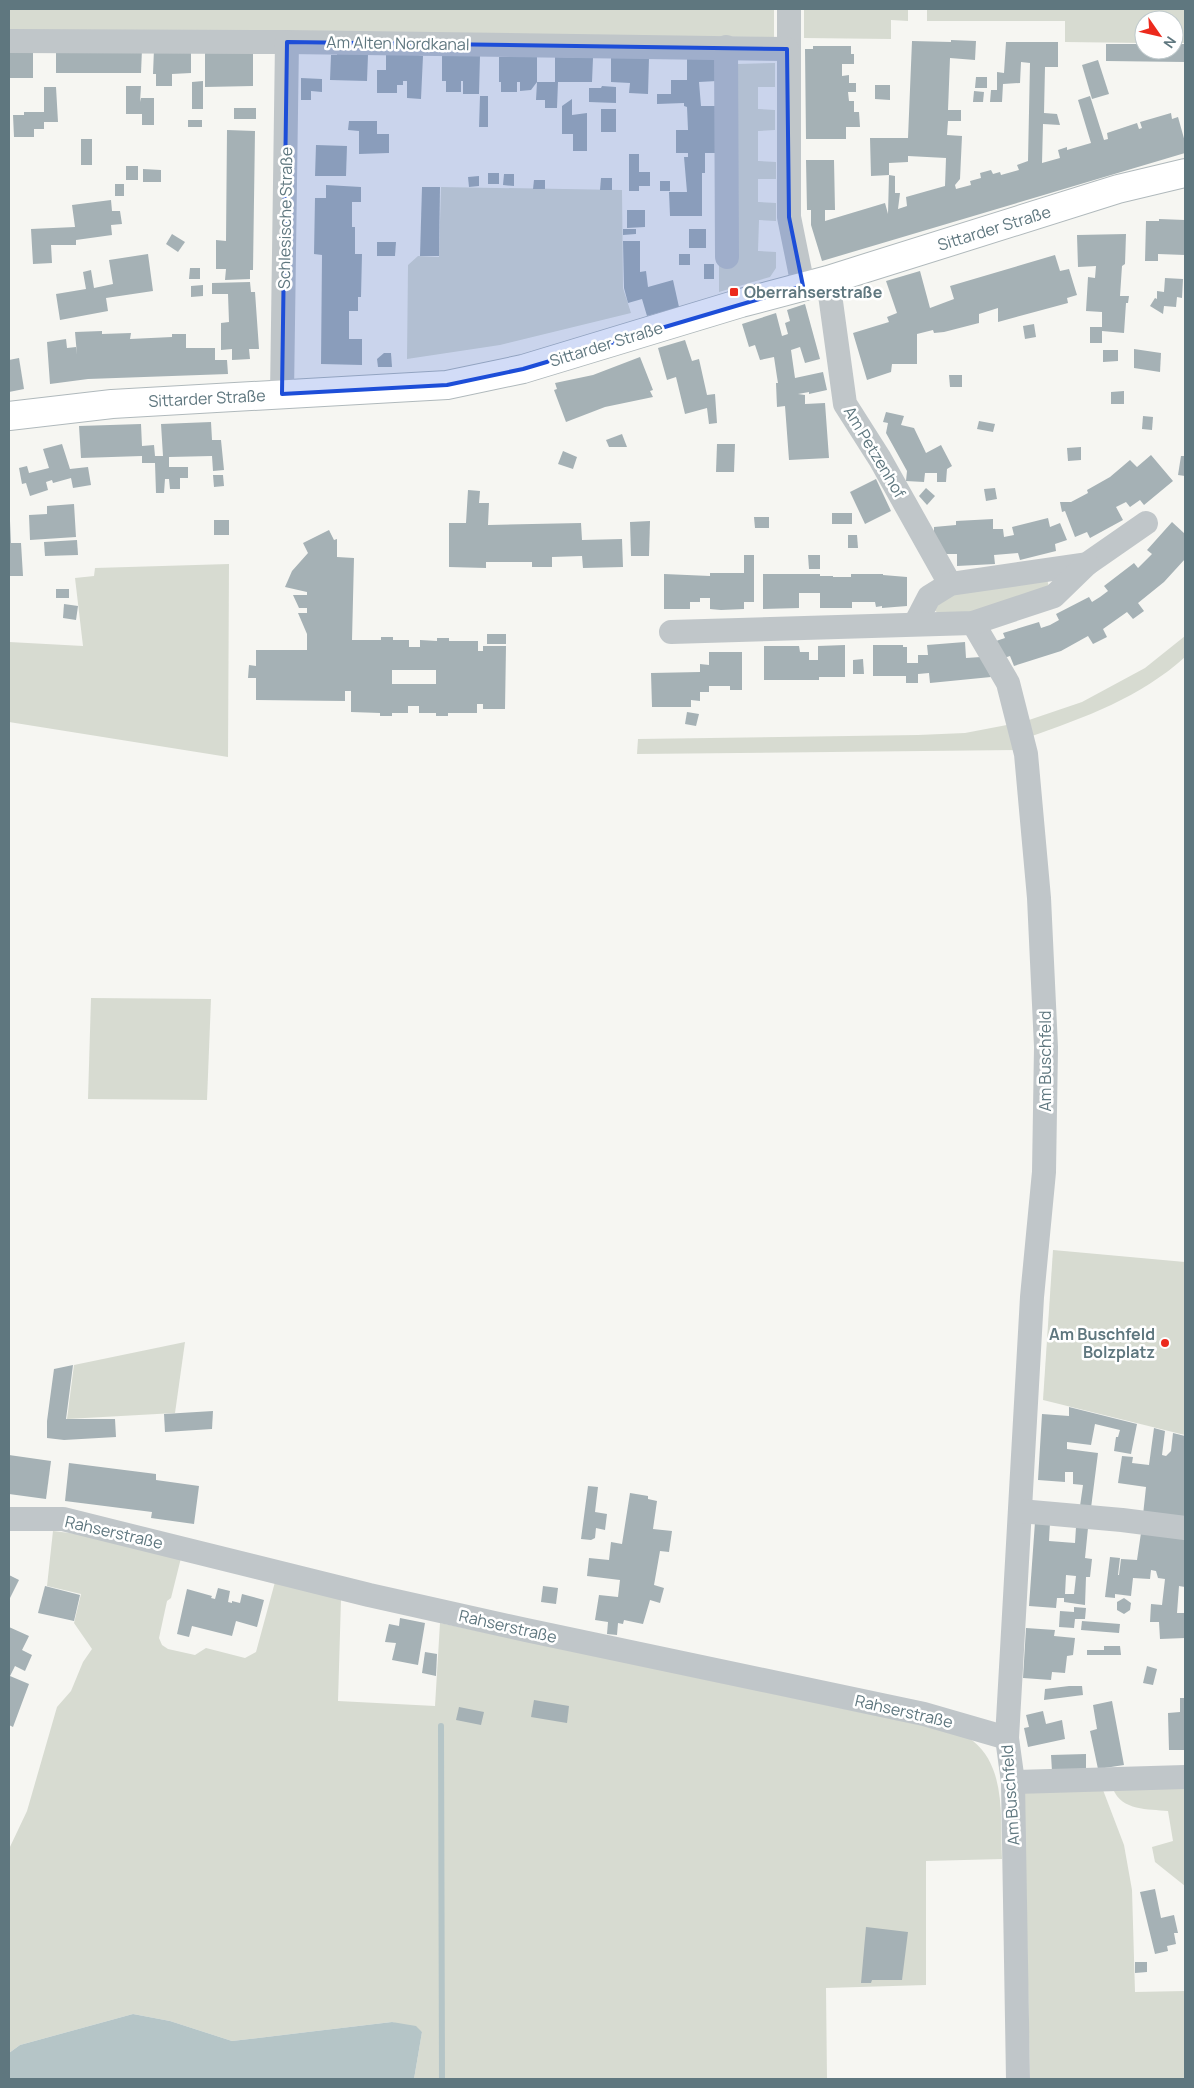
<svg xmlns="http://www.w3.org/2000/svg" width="1194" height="2088" font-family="Manrope,sans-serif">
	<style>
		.green { fill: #d7dbd1 }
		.water { fill: #b5c5c7 }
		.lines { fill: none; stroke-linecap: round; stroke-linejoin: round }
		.stream { stroke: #b5c5c7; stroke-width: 6 }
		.building { fill: #a5b1b5; fill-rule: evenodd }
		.secondary-casing { stroke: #b0b9bc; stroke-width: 30 }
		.street { stroke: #c0c6c9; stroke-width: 24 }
		.secondary { stroke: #fff; stroke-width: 28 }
		.marked { fill: #1d4ed8; fill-opacity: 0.2; stroke: #1d4ed8; stroke-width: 4; stroke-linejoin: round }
		.poi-dot { fill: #ec2a1d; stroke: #fff; stroke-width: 2 }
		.labels { text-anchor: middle; stroke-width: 5; stroke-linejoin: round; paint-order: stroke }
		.street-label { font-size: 16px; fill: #5f777f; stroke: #fff }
		.poi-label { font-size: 16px; font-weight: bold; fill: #5f777f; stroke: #fff; text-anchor: start }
	</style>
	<rect width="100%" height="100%" fill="#f6f6f2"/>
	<!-- green -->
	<g class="green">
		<path d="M9,9H774V37L9,32Z"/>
		<path d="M804,9H908V21L891,20V39L804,38Z"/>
		<path d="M927,9H1185V43H1174V20H1144V43L1065,42V21H927Z"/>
		<path d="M775,63V87H758V109L775,110V130L758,131V161L776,162V179H758V202L776,203V221L759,220L758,251L776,252V268L770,277L719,292V260L737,64Z"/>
		<path d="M441,187L622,190L623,288L631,313L500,345L407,359L408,265L418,256L439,257Z"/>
		<path d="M229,564L228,757L9,722V642L83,646L75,578L94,576L95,568Z"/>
		<path d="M1047,579L1050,591L977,615L942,616L934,610L940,592Z"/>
		<path d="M1185,636V657C1141,697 1084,718 1029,737L1026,721L1082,702L1145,668Z"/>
		<path d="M1012,724L1016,750L637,754L638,739L918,735L965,733Z"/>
		<path d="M91,998L211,999L207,1100L88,1099Z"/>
		<path d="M1053,1250L1185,1262V1435L1043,1400Z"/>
		<path d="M185,1342L175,1413L67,1419L74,1365Z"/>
		<path d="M53,1531L94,1536L181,1558L171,1598L167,1601L159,1638L162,1645L168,1649L195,1655L206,1648L245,1658L256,1652L275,1582L341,1599L338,1701L435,1706L440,1623L940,1729C950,1732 965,1735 973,1741C1007,1768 1000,1821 1002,1859L926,1861V1985L826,1988L827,2079H414L422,2032L392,2022L232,2041L170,2021L133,2014L20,2045L9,2053V1849L27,1811L57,1707L71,1691L83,1662L92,1649L74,1623L81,1594L47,1586Z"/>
		<path d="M1185,1788V1886L1155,1862L1152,1847L1173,1841L1168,1811C1148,1809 1122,1811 1113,1789Z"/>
		<path d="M1103,1790L1124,1845L1132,1890L1135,1992L1185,1991V2079H1030L1024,1793Z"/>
	</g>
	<!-- water -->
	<path class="water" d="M133,2014L170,2021L232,2041L392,2022L416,2026L422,2032L414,2079H9V2053L20,2045Z"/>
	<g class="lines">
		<!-- stream -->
		<path class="stream" d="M441,1726L442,2079"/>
	</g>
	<!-- building -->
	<g class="building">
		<path d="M951,40L976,41L975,60L950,58L948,110H961V121H948L947,135L962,136L960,179L955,185L956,189L971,185L970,181L981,178L980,173L991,170L993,174L1000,172L1001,175L1019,170L1017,165L1028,161L1030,63L1021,62L1020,83L1003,84L1002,102H990L991,90H997V72L1004,73L1006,42H1058V67H1045L1044,113L1057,114L1060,125L1043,124L1042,163L1060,158L1058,150L1067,147V150L1091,143L1078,100L1090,96L1104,140L1108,139L1107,133L1137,123L1139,129L1142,128L1140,122L1171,113L1172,119L1178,117L1185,142V153L822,261L811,225V210H807L806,160H834L835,210H825V221L885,203L888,214L889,175L895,176V193H900L898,209L907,206L906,197L945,186L946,158L908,156V162L889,163V175L871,176L870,138H908L912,41L951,42Z"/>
		<path d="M1106,44H1144V50H1174V44H1185V62L1106,61Z"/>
		<path d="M813,46H851V54H854V64H842V76L849,75V83H856V92H848L849,101H854V112H859L860,127H846V139H806L805,49H813Z"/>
		<rect x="9" y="49" width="24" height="29"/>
		<path d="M56,49H142L141,73H56Z"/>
		<path d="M154,49H191V73L172,74V86H156V74H153Z"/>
		<path d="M205,49H253V86L205,87Z"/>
		<path d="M337,49H361V55H368L367,81L330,80L331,55H337Z"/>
		<path d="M393,50L423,56L421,99L407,98V81H403V85H397V93H377V70H386V55H393Z"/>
		<path d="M687,54H716L717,81L699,82L701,106H717V153H705V173H702V216H670L669,192H687L684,157H688V153H676V130H688L687,107L684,106V103L657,104V94H671V80H687Z"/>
		<path d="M442,56H480L479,94H463V81H461V92H446V81H442Z"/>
		<path d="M499,57H537V82L531,90L520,91V82H517V92H501V82H499Z"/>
		<path d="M555,57L593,58L592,82H558L557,108H545V100H536L537,82H555Z"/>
		<path d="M611,58H649L648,94L629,93L630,83L611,82Z"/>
		<path d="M1098,60L1109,94L1092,99L1082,65Z"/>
		<path d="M976,77H987V88H975Z"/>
		<path d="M301,78L322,79V92L311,91V100H301Z"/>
		<path d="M203,81V109H192V82Z"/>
		<path d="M875,85H890V100L875,99Z"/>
		<path d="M126,86H141L140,102L141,98H154V125H142V114H126Z"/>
		<path d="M602,86L616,87V103L589,102V88H601Z"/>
		<path d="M44,87H56L58,122H44V129H34V137H14L13,115H24V112H44Z"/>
		<path d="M974,91L984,92L983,102H973Z"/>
		<path d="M480,96H488V127H479Z"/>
		<path d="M572,99V115L587,113V151H573V134H562V106Z"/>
		<rect x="234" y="108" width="22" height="11"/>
		<rect x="601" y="109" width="15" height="23"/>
		<rect x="188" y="120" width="14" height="7"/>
		<path d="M349,121H377V134H389V153L359,154V131L348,130Z"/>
		<path d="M227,130L255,131L253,270H250V279L225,280L226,269H216V240L226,241Z"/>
		<rect x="81" y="139" width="11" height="26"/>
		<path d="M316,145L347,146L346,176H315Z"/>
		<path d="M629,154H639V172H650V186H639V191H629Z"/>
		<rect x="126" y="166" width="12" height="14"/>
		<path d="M143,169L161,170V182H143Z"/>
		<rect x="488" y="173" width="11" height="11"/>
		<path d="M504,174H514V186L503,185Z"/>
		<path d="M479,176V186L469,187L468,177Z"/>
		<path d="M601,178H612V190H600Z"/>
		<path d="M534,180H545V189H533Z"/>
		<rect x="660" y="181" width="10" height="10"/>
		<rect x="115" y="184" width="9" height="12"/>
		<path d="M326,185L361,187V202H352V227H355V254H362L361,297H358V311H349V339H362V365L321,364L322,255L314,254L315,198H326Z"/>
		<path d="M422,187H440L439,256H420Z"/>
		<path d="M111,200L112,211H120L122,224L111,225L112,235L76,240V245H51L52,263L33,264L31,229L75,227L72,205Z"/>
		<path d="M627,210H645V227L627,228Z"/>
		<path d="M1159,219L1185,220V255L1158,254V261H1145L1146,221H1159Z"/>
		<path d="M623,229H636V234L623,235Z"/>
		<rect x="689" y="229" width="17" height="19"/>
		<path d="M172,234L185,242L178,252L166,244Z"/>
		<path d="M1126,234L1125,264L1122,266L1120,296H1129L1128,303H1126L1124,333L1102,331V343H1090V327H1102V312L1086,311L1088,277L1095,278L1096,266L1078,267L1077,235Z"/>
		<path d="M623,241H640V272L646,271L648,287L673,280L679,307L647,316L642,299L628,303L624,288Z"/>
		<path d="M377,242H396L395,256H377Z"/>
		<path d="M148,254L153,291L106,298L108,311L60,320L56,294L86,289L83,272L91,270L94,288L113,284L109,260Z"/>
		<rect x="679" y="254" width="11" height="11"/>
		<path d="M1055,255L1060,271L1069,269L1077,295L1067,298L1068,303L998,322V308L979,314V323L944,332L934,333L933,330L917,334V364H892L891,372L867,380L853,333L889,322L887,317L897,313L886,281L920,271L930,308L954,299L950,286Z"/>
		<rect x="704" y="264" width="10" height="15"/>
		<path d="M190,268H200V279H189Z"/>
		<path d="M1165,278L1183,279L1182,298L1177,297L1176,307L1164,306L1163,314L1150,306L1155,298L1157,299V291L1164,292Z"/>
		<path d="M250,282L251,292H255L259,349H249L250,359L232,360V349L221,350V323L229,322L228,294H212V283Z"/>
		<path d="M203,285V296L191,297V286Z"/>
		<path d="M805,304L820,359L805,363L800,347L791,350L795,378L823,372L827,390L809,394V392L798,394L805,395V404L825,403L829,458L789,460L785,406L777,407L776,383H778L777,377L774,357L760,360L755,345L749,347L742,324L776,313L782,336L788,334L785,323L790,321L787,310Z"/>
		<path d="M1034,324L1036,337L1025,339L1023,326Z"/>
		<path d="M102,331V334L131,333L130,339L172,337V334H186V348H215V360H227L228,374L88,379L50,384L47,342L66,339L67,348L76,347L77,355L75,332Z"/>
		<path d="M685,340L692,361L699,359L707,395L715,394L717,423L709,424L707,408L685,414L676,377L667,380L658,348Z"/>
		<path d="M1134,349L1161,353L1160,372L1134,368Z"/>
		<path d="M1103,350H1118V361L1103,362Z"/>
		<path d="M384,353H391L392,367H378L377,359Z"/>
		<path d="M640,357L653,390L650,391L653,397L605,407L566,422L554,390L557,389L555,383L593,375Z"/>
		<path d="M19,358L24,389L9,392V360Z"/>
		<path d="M949,375H962V387H950Z"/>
		<path d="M1124,391V404H1111V392Z"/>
		<path d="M886,412L904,416L901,425L914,428L926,453L941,445L952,466L947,469L946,482H937V473H925L924,482L906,481L907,471L886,433L888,423L883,422Z"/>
		<path d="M1143,416L1153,417L1152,430L1142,429Z"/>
		<path d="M979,421L995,424L993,432L977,429Z"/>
		<path d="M211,422L212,440H221L224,470L213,471L212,456L169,457V467H188V478H180V489H170L169,479H165L164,493H156L155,463H142V456L81,458L79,426L141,424L142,446L154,445L155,456H163L161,424Z"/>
		<path d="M622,434L627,447H609L606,440Z"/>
		<path d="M62,444L70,469L88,467L91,485L73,488L71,478L53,483L52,480L46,482L48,490L30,496L26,483L22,484L19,468L27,466L29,473L49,468L43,449Z"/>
		<path d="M717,444H735L734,472H716Z"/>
		<path d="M1081,447V460L1068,461L1067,448Z"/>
		<path d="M563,451L577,457L573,469L558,464Z"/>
		<path d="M1151,455L1173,481L1144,505L1140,500L1130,507L1126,502L1116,507L1123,520L1090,538L1087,532L1075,537L1065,511L1062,512L1060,502H1071L1088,493L1087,490L1110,477L1130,460L1137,467Z"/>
		<path d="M1181,456H1185V476L1178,475Z"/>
		<path d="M213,475H223L224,486L214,487Z"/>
		<path d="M876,479L891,511L865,524L850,492Z"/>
		<path d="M926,488L935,496L927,505L919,496Z"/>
		<path d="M995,488L997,499L986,501L984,489Z"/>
		<path d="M468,490L480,491L479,503H489L488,525L581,523L582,540L622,539L623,567L583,568L582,556L552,557V567H532V562H486V568L449,567V523H466Z"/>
		<path d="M74,504L76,537L30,540L29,515L47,514V506Z"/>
		<rect x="832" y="513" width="20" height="11"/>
		<path d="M754,517H769V528H755Z"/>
		<path d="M1048,518L1050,527L1060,523L1067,540L1055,544L1056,551L1020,560L1018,553L994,555L995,564L957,566V554H944L934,539V527L956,525V521L993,519V529H1003L1004,537L1014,535L1012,527Z"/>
		<rect x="214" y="520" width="15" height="15"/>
		<path d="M9,521H10L11,543H21L23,576H9Z"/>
		<path d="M650,521L649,556H631L630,522Z"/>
		<path d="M1172,522L1185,534V559L1164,582L1138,603L1144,611L1133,619L1127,612L1103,629L1107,637L1093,644L1088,636L1061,651L1014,666L1010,656L1001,659L996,641L1005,638L1003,633L1039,622L1041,628L1050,625L1059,620L1056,614L1089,597L1092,602L1100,597L1108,591L1104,586L1134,563L1138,568L1152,554L1147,550Z"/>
		<path d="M329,530L334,540L337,539V557L354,558L352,640H381V637H393V640H409V647H420V640L437,641V638H449V641H478V651H483V646H506L505,709H483V704H477V713H448V716H436V713H419V706H408V713H392V716H380V713L351,712V691H345V701L256,700V678H248L249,665L256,666V650H307V634L298,613H307V608H299L293,595H307V592L285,587L292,571L308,553L303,543ZM392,670H436V684H392Z"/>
		<path d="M848,535H857L858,548H848Z"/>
		<path d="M77,540L78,555L45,556L44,542Z"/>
		<path d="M744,555H754V602H744V609L721,610L710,609V598H700V602H690V609H664V574L710,576V573H744Z"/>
		<path d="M808,555H820V569H809Z"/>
		<path d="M763,574H820V576H833V577H851V574H883V575L907,577V606L882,608V606L876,607L875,602H852V608H820V593H799V608L763,609Z"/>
		<rect x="56" y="589" width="13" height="9"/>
		<path d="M64,604L78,606L76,620L63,618Z"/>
		<rect x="487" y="634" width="19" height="10"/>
		<path d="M965,642L966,658L981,657L991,677L930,683L929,673L918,674V683H906V676H873V645H903V647H907V663H918V655H928L927,645Z"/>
		<path d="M845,645V677H819V680H764V646H799L800,652H809V660H818V646Z"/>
		<path d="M709,652H742V690H730V686H709V692H700V701L691,700V707H652L651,673L700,672V664L709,665Z"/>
		<path d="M863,659L864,674H853V660Z"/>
		<path d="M687,712L699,714L696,726L685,724Z"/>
		<path d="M73,1365L66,1419H115L116,1437L64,1440L47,1438V1421L54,1369Z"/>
		<path d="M1069,1407L1137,1424L1131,1454L1114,1451L1116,1437H1118L1120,1430L1095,1424L1091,1445L1067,1442V1449L1098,1453L1091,1508L1080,1506L1083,1485L1073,1484V1472H1065V1482L1038,1480L1042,1414L1069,1416Z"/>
		<path d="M213,1411L212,1429L165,1432L164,1414Z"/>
		<path d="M1154,1428L1165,1431L1162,1455L1166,1456L1171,1451L1173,1433L1185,1436V1520L1143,1515L1146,1487L1118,1483L1122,1456L1133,1457L1132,1463L1149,1465Z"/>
		<path d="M9,1455L51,1461L46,1499L9,1494Z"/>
		<path d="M69,1463L156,1474V1480L199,1486L194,1524L151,1518L152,1512L65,1501Z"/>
		<path d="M588,1486L598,1487L595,1512L607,1514L605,1530L596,1528L595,1538L591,1540L581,1539Z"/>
		<path d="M630,1493L648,1496V1499L657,1501L653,1529L672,1531L669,1552L660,1551L654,1585L664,1588L660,1603L650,1600L643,1624L624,1620L623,1624L618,1623L617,1635L607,1634L608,1622L595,1620L599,1595L618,1597L620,1580L587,1576L589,1558L609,1560L611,1542L622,1544Z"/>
		<path d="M1035,1522L1050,1523L1049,1541L1075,1543L1076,1527L1088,1528L1085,1558L1092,1559L1090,1577H1086L1085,1605L1064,1602V1598H1057L1056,1608L1029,1606ZM1066,1575L1076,1576L1074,1594H1065Z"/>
		<path d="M1141,1533L1185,1539V1587L1179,1586L1177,1613H1185V1638L1160,1639L1159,1622H1150L1151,1604L1162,1605L1165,1579L1158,1578L1156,1571L1151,1570L1150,1579L1133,1578L1131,1596L1115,1594V1598L1105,1597L1110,1557L1120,1558L1118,1575H1119L1121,1559L1137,1560Z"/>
		<path d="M9,1575L19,1580L9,1600Z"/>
		<path d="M45,1586L80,1595L74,1621L38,1613Z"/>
		<path d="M543,1586L558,1588L556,1604L541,1602Z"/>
		<path d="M218,1588L230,1591L228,1602L232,1603V1601L240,1603L242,1594L264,1600L257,1627L236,1621L232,1636L192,1626L189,1637L177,1634L187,1589L212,1596L211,1598L215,1599Z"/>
		<path d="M1124,1598L1131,1603L1130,1610L1124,1614L1117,1610V1602Z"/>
		<path d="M1074,1607L1086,1608L1085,1619H1075L1074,1628L1059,1627L1060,1611L1074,1612Z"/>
		<path d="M400,1618L425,1623L418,1665L392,1660L396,1643L385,1642L389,1624L399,1626Z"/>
		<path d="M1082,1621L1120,1624L1119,1633L1081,1630Z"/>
		<path d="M9,1627L29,1636L22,1650L32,1655L25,1671L15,1666L10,1676L29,1684L13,1727L9,1725Z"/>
		<path d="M1026,1628L1055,1630L1054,1636L1075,1638L1073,1655L1067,1656L1065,1673L1052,1672L1051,1680L1023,1678Z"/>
		<path d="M1104,1646H1120L1121,1655H1087V1650H1104Z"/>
		<path d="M425,1652L437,1654L436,1676L422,1673Z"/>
		<path d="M1147,1666L1157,1669L1153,1685L1143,1683Z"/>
		<path d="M1069,1686H1082L1083,1695L1044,1700L1045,1689Z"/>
		<path d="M1180,1698H1185V1750H1169L1168,1713L1180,1712Z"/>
		<path d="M534,1700L569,1706L567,1723L531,1717Z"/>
		<path d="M1112,1701L1124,1765L1098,1769L1090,1731L1097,1729L1093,1705Z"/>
		<path d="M459,1707L484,1712L481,1725L456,1720Z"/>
		<path d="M1043,1711L1046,1724L1062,1720L1065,1739L1028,1747L1024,1728L1029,1727L1026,1715Z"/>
		<path d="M1086,1754V1770L1052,1771L1051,1755Z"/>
		<path d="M1155,1889L1161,1918L1174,1915L1178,1933H1174L1176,1944L1167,1946L1168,1951L1155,1954L1140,1892Z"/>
		<path d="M866,1927L908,1932L902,1980H872L871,1983H861Z"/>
		<path d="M1135,1962H1147V1972L1135,1973Z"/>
	</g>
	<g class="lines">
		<defs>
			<path id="secondary" d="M9,416L112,404L447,385L523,369L741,303L828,280L1118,189L1185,173"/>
		</defs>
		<!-- secondary casing -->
		<use href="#secondary" class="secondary-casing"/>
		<!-- street -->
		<g class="street">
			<path d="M789,9V217L803,286"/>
			<path d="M9,41L287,42L787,49"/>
			<path d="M726,47L727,257"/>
			<path d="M828,280L845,404L880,459L950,584"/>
			<path d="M282,394L287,42"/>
			<path d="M973,623L1008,683L1026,754L1039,898L1046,1047L1044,1172L1032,1297L1007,1738L1013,1782L1018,2079"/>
			<path d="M915,624L929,597L950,584L1087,564L1146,523"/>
			<path d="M671,632L973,623L1054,596L1087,564"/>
			<path d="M1020,1511L1122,1520L1185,1528"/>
			<path d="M9,1519H63L369,1595L526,1630L924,1714L1007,1738"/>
			<path d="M1013,1782L1185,1777"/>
		</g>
		<!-- secondary -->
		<use href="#secondary" class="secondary"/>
	</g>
	<!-- marked area -->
	<path class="marked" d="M287,42L787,49L789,217L803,286L523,369L447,385L282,394Z"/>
	<!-- markers -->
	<g class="poi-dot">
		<rect x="729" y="287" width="10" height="10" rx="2.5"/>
		<circle cx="1165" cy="1343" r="5"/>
	</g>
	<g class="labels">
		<!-- street labels -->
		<g class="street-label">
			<text transform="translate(398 43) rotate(1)" y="6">Am Alten Nordkanal</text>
			<text transform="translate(285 218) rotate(-89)" y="6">Schlesische Straße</text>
			<text transform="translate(994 228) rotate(-17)" y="6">Sittarder Straße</text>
			<text transform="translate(606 344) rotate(-17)" y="6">Sittarder Straße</text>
			<text transform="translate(207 398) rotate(-3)" y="6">Sittarder Straße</text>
			<text transform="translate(875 452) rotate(59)" y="6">Am Petzenhof</text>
			<text transform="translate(1045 1061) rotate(-90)" y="6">Am Buschfeld</text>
			<text transform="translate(114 1532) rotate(13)" y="6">Rahserstraße</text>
			<text transform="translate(508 1626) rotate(13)" y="6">Rahserstraße</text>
			<text transform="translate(904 1711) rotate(13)" y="6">Rahserstraße</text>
			<text transform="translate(1010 1795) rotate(-94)" y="6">Am Buschfeld</text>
		</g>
		<!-- poi labels -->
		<g class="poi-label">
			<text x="744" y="298">Oberrahserstraße</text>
			<text x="1155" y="1340" text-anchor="end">Am Buschfeld<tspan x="1155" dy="18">Bolzplatz</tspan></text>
		</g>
	</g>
	<!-- border -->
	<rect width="1194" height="2088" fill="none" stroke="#5f777f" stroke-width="20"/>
	<!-- north arrow -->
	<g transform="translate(1159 35) rotate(124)"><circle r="24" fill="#ffffff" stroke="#bfc9cc"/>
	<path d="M0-4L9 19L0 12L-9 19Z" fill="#ec2a1d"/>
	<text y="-8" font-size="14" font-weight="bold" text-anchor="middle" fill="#5f777f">N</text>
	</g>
</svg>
